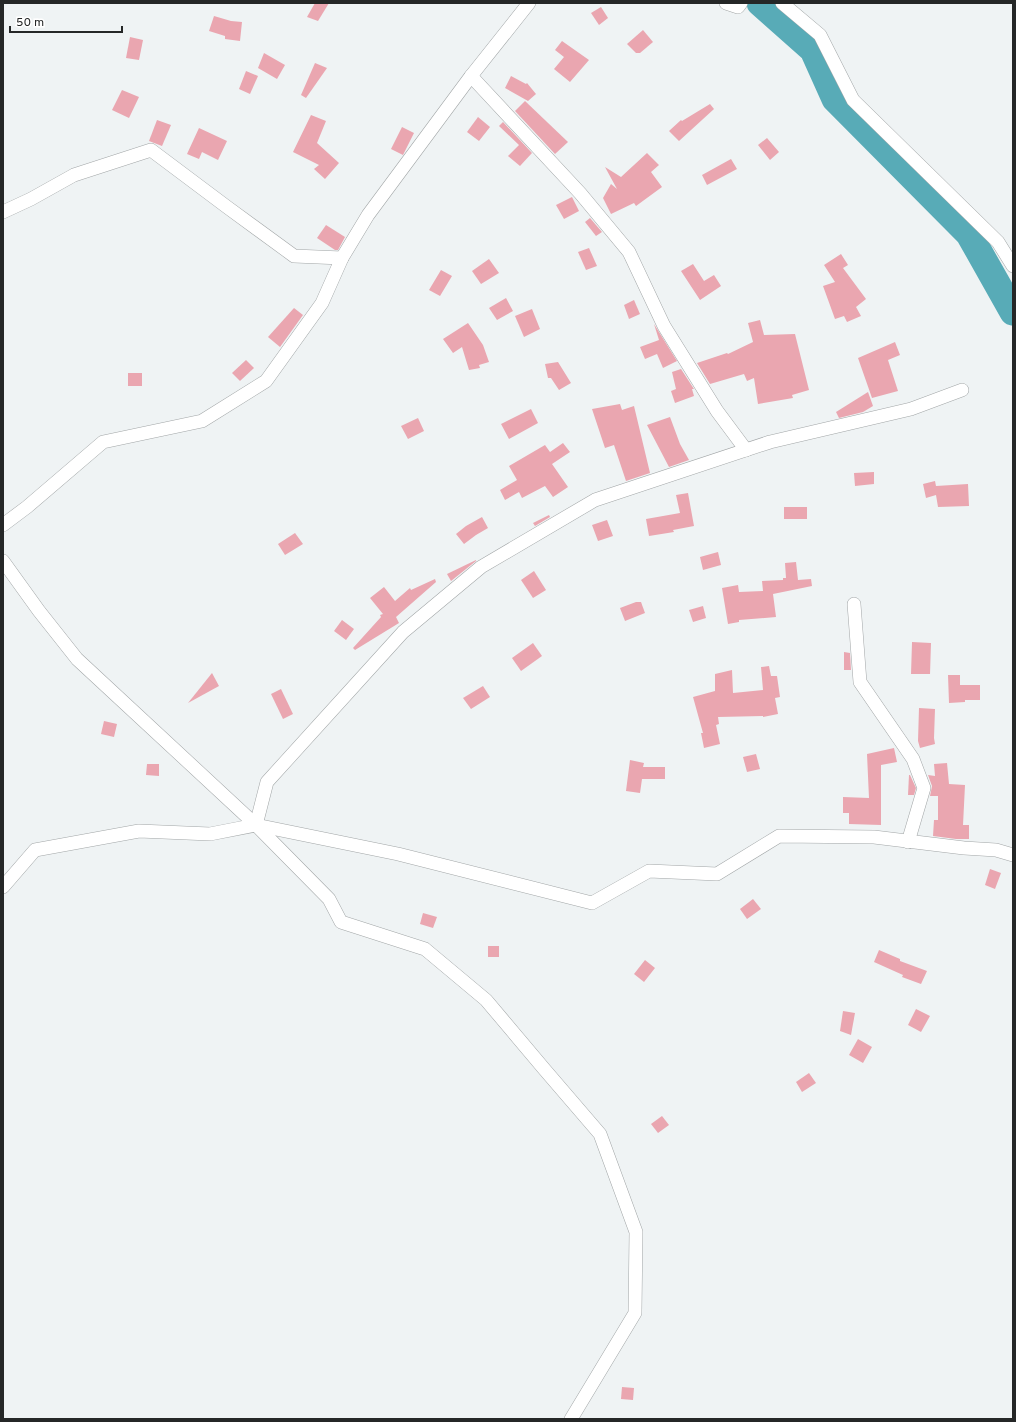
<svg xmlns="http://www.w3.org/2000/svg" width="1016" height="1422" font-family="Overpass,sans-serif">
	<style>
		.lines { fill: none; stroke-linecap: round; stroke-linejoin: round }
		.river { stroke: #58abb7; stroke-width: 27 }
		.building { fill: #eaa6b0 }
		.minor-casing { stroke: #a2a6a7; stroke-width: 14 }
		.minor { stroke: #fff; stroke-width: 13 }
	</style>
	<rect width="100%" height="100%" fill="#eff3f4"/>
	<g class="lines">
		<!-- river -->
		<path class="river" d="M760,3L813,50L835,99L969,234L1013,312"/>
	</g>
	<!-- building -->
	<g class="building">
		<path d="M315,3H329L318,21L307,17Z"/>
		<path d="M601,7L608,18L599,25L591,13Z"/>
		<path d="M214,16L231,21L242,22L240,41L225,39V36L209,31Z"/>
		<path d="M643,30L653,42L640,53H636L627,44Z"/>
		<path d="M130,37L143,40L139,60L126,58Z"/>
		<path d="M562,41L589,60L570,82L554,69L564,57L555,50Z"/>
		<path d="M264,53L285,65L277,79L258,68Z"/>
		<path d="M315,63L327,68L306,98L301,95Z"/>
		<path d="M246,71L258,76L250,94L239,89Z"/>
		<path d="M511,76L526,84L527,83L536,94L528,101L505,88Z"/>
		<path d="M122,90L139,97L129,118L112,110Z"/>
		<path d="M525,101L568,142L555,154L515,111Z"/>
		<path d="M710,104L714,109L679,141L669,131L681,120L682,121Z"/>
		<path d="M311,115L326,121L317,143L339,163L325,179L314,169L319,165L293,152Z"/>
		<path d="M478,117L490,127L479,141L467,132Z"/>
		<path d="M157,120L171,125L162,146L149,141Z"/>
		<path d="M503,122L532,153L520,166L508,156L519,145L499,126Z"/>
		<path d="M402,127L414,133L403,155L391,149Z"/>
		<path d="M199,128L227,141L218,160L202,152L199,159L187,154Z"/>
		<path d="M767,138L779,152L770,160L758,145Z"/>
		<path d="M647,153L659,165L651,172L662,187L636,206L634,203L611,214L603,198L611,184L617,189L605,167L621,177Z"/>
		<path d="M731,159L737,169L707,185L702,175Z"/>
		<path d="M572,197L579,211L564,219L556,205Z"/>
		<path d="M590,218L602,232L596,236L585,222Z"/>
		<path d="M326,225L345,237L338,250H335L317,238Z"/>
		<path d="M589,248L597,266L586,270L578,252Z"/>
		<path d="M841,254L848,265L843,268L866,299L856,307L861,316L847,322L844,316L835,319L823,286L835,282L824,265Z"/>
		<path d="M489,259L499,273L481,284L472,271Z"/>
		<path d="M693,264L704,281L714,275L721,286L700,300L681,271Z"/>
		<path d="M441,270L452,276L440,296L429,290Z"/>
		<path d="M506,298L513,311L497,320L489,308Z"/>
		<path d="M634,300L640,314L629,319L624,305Z"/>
		<path d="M294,308L303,315L280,347L268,337Z"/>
		<path d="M532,309L540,329L524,337L515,316Z"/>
		<path d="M760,320L764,335L795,334L809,390L792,395L793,398L758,404L754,378L747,381L744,374L710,384L697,363L727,353L728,354L753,342L748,323Z"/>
		<path d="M468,323L483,345L489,362L479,365L480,368L469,370L462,347L453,353L443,339Z"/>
		<path d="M654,324L677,361L663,368L657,354L645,359L640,347L659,340Z"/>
		<path d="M895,342L900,355L888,360L898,391L872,398L858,358Z"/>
		<path d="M246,360L254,368L240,381L232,373Z"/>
		<path d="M558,362L571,383L559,390L551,378H548L545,364Z"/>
		<path d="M681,369L694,389H692L694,396L675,403L671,391L676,389L672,372Z"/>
		<rect x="128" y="373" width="14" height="13"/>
		<path d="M868,392L873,406L863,412L839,418L836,412Z"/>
		<path d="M620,404L622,410L634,406L650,473L626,481L614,445L605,448L592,409Z"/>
		<path d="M531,409L538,423L509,439L501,424Z"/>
		<path d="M670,417L680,444L689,460L669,467L647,425Z"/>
		<path d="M418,418L424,431L408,439L401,426Z"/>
		<path d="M563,443L570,452L552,464L568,487L553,497L545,486L522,498L519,492L505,500L500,490L517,480L509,466L545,445L550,452Z"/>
		<path d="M874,472V484L855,486L854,473Z"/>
		<path d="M935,481L936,486L968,484L969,506L938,507L936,495L926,498L923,484Z"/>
		<path d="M688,493L694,526L673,530L674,532L649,536L646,519L680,513L676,495Z"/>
		<rect x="784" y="507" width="23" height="12"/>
		<path d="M549,515L550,517L535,526L533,523Z"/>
		<path d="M482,517L488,528L476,535L464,544L456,534L466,526Z"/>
		<path d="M607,520L613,536L598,541L592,525Z"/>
		<path d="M295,533L303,544L285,555L278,544Z"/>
		<path d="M718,552L721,565L703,570L700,557Z"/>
		<path d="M476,560V561L451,581L447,574Z"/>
		<path d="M796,562L798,580L811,579L812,586L773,594L776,617L739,620V622L728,624L722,588L738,585L739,592L763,591L762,581L783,580V578H786L785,563Z"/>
		<path d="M534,571L546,590L533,598L521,580Z"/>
		<path d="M435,579L436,582L396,617L399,623L355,650L353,648L381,617L380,615L383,614L370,598L384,587L395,601L410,588L411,590Z"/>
		<path d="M636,602H641L645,613L625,621L620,608Z"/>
		<path d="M703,606L706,618L693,622L689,610Z"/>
		<path d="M342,620L354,629L346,640L334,631Z"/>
		<path d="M912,642L931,643L930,674H911Z"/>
		<path d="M533,643L542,656L521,671L512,658Z"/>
		<path d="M844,652L850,653L851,670H844Z"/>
		<path d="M769,666L771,676H777L780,697L775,698L778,714L763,717V716L718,717L719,724L716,725L720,744L704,748L701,733H703L693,697L715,691V674L732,670L733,693L763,690L761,667Z"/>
		<path d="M212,673L219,686L188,703Z"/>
		<path d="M948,675H960V685H980V700H965V702L949,703Z"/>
		<path d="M483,686L490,697L471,709L463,698Z"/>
		<path d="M281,689L293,714L283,719L271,694Z"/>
		<path d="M919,708L935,709L934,738L935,744L920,748L918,741Z"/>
		<path d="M104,721L117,724L114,737L101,734Z"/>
		<path d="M894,748L897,762L881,765V825L849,824V813H843V797L869,798L867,754Z"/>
		<path d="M756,754L760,769L747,772L743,757Z"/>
		<path d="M630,760L644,763L643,767H665V779H642L640,793L626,791Z"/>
		<path d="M947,763L949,784L965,785L963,825H969V839H956L933,836L934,820H938V796H930L932,786L928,775L935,776L934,764Z"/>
		<path d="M147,764H159V776L146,775Z"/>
		<path d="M909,775H910L916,788L914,795H908Z"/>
		<path d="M990,869L1001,873L995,889L985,885Z"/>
		<path d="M753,899L761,909L747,919L740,909Z"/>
		<path d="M423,913L437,917L433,928L420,924Z"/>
		<rect x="488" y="946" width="11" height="11"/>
		<path d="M879,950L900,959V961L927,971L921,984L902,977L903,975L874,962Z"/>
		<path d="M645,960L655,968L644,982L634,974Z"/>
		<path d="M916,1009L930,1016L921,1032L908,1025Z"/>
		<path d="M843,1011L855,1013L851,1035L840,1031Z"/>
		<path d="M858,1039L872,1047L863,1063L849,1055Z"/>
		<path d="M809,1073L816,1083L802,1092L796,1082Z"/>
		<path d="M662,1116L669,1125L658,1133L651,1124Z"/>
		<path d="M622,1387L634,1388L633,1400L621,1399Z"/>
	</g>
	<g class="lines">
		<defs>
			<g id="minor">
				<path d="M726,3L738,7L741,3"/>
				<path d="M782,3L820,35L853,100L998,242L1013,266"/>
				<path d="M471,76L580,193L629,252L664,326L717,411L746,450"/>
				<path d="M3,212L31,199L74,175L151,150L227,207L294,256L342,258"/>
				<path d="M3,525L27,507L103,442L202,421L266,381L322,303L342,258L368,215L471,76L529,3"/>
				<path d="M3,561L39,611L77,659L256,825L329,899L341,922L425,949L486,1000L545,1070L600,1134L636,1232L635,1313L571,1419"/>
				<path d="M854,604L860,682L913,759L924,788L908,842"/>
				<path d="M256,825L267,782L403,632L481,567L595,500L770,442L911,409L962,390"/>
				<path d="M3,887L35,850L139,831L210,834L256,825L398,854L592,903L649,871L717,874L779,836L874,837L964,848L996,850L1013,855"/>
			</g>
		</defs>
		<!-- minor casing -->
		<use href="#minor" class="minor-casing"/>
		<!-- minor -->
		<use href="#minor" class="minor"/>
	</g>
	<!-- border -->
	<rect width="1016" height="1422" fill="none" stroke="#252727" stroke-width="8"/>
	<!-- scale -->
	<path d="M10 26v6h112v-6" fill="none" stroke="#252727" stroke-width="2"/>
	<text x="16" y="26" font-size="12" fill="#252727" stroke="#ffffff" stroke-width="3" paint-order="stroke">50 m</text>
</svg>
